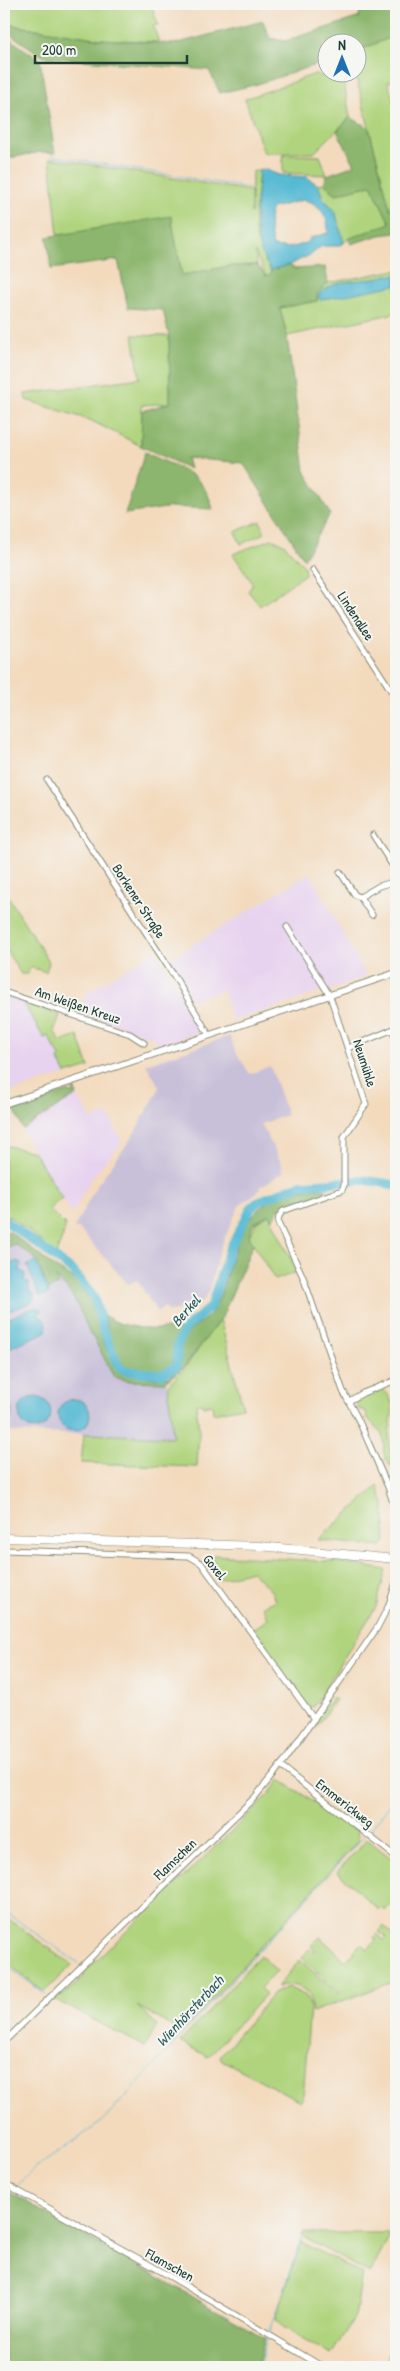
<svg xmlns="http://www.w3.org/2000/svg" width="400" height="2371" font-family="'Patrick Hand',sans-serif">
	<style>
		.built { fill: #e7d2ef }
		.industrial { fill: #c8bfd8 }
		.green { fill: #b0d47e; stroke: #688859 }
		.forest { fill: #8cb66d; stroke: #567a50 }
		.water { fill: #54b9d3; stroke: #3a7b84; fill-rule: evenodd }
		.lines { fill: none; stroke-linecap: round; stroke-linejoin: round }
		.stream { stroke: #54b9d3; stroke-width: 1 }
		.river { stroke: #54b9d3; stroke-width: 9 }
		.minor-casing { stroke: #898c78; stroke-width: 7 }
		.tertiary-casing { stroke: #898c78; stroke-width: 8 }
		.primary-casing { stroke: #898c78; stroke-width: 9 }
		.minor { stroke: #fff; stroke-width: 5 }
		.tertiary { stroke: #fff; stroke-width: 6 }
		.primary { stroke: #fff; stroke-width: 8 }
		.labels { text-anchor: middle; stroke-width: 4; stroke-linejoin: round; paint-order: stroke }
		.street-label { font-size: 14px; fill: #1f3d34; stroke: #f6f6f2 }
		.water-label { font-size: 15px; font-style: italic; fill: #2c5c5c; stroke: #f6f6f2 }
	</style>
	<rect width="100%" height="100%" fill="#f6f6f2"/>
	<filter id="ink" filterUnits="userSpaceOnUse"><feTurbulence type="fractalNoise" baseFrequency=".02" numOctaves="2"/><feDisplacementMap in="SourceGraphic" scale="10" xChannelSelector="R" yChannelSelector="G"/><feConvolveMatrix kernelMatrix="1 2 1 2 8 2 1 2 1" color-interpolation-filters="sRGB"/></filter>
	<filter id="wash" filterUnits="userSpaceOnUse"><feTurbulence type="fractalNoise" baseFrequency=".0096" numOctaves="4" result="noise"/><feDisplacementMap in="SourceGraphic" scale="20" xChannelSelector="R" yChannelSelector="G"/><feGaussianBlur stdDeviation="1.12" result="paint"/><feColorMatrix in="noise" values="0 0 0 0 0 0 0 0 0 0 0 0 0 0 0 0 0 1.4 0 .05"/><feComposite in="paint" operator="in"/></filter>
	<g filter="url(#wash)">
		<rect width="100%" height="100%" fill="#f3dabd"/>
		<!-- built -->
		<g class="built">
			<path d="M310,873L366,976L329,990L319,978L324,991L232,1021L223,990L191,1000L169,962L170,959Z"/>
			<path d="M155,951L201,1027L200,1032L159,1045L155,1044V1038L84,1013V995Z"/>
			<path d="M4,995L25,1003L24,1004L44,1038L48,1036L60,1057L58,1059L66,1074L4,1094Z"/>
			<path d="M77,1095L92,1120L107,1113L122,1142L90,1180L72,1214L36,1157L23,1129Z"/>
		</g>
		<!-- industrial -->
		<g class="industrial">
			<path d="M230,1036L235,1051L250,1074L270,1066L287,1115L261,1124L283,1166L281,1168L284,1172L260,1187L261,1189L239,1206L221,1246L208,1292L203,1301L194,1305L168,1312L165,1307L157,1312L137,1280L128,1284L80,1230L74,1228L97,1185L131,1139L159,1089V1086L146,1064Z"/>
			<path d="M15,1244L37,1260L48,1290L58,1285L55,1277L68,1288L76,1301L90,1335L93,1336L114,1377L129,1381L165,1382L168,1385L173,1437L4,1432V1249Z"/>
		</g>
		<!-- green -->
		<g class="green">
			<path d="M4,4H151L158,25L153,26L159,42L101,39L4,24Z"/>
			<path d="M396,35V79L388,82L396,112V211L390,209L355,73L358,72V51Z"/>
			<path d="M315,74L344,84L350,117L314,153H264L245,99Z"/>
			<path d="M283,155L320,156L327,175L283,173Z"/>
			<path d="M50,158L251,191V213L252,172L259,170C258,190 252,215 256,236C258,247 271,266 271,275L266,276L255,252L257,265L230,266L182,275L171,217L58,236Z"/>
			<path d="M324,183L336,194L371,185L391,223L348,239L344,243L335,211L323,198L318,185Z"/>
			<path d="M396,270V313L287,336L280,308L317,301V294L328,283Z"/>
			<path d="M133,335L169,336L170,403L142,405L141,446L90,420L26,400L25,394L140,378Z"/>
			<path d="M260,521L265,533L241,544L235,532Z"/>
			<path d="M272,539L284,544L304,566L305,574L260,606L248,591L253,584L233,554Z"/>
			<path d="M4,890L49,962L46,972L30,967L28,974H21L4,947Z"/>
			<path d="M23,1003L60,1015L54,1031L61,1042L78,1036L89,1067L66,1074L58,1059L60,1057L48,1036L44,1038Z"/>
			<path d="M4,1145L34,1152L62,1198L49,1209L66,1226L56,1255L29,1231L4,1213Z"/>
			<path d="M269,1214L297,1272L275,1280L249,1237L256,1223Z"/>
			<path d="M220,1319L243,1407L213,1413L212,1404L203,1406V1403L196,1404L199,1430L197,1467L81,1463L84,1434L173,1437L168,1385L184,1369Z"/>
			<path d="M381,1388C399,1401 391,1417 389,1435C388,1446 391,1455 395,1466L390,1465C379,1452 387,1446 382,1435C377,1425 367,1423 366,1411L358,1409L357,1403L360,1397Z"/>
			<path d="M378,1486L384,1504L386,1542L380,1547L318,1540Z"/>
			<path d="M213,1555L339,1562L386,1570L376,1607L313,1707L306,1705L252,1630L268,1619L263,1606L275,1601L272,1592L252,1571L216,1580Z"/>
			<path d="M333,1697L336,1700L294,1756L291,1753Z"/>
			<path d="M280,1780L356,1829L359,1840L182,2032L137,2006L157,2025L145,2047L54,1999L62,1996L85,1976L82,1974L263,1801Z"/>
			<path d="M367,1839L396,1862V1898L385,1911L381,1907L379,1910L337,1872Z"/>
			<path d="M4,1916L72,1965L44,1992L4,1961Z"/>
			<path d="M384,1926L392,1934L396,1930V1981L312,2012L310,1996C299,1986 292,1982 277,1987L300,1960L338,1994L339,1992L302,1958L309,1949L313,1952L315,1950L311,1946L320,1937L346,1961L361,1943L368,1949L376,1940L374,1937L377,1934L384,1940L386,1937L379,1932Z"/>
			<path d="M260,1955L277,1971L260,1988L266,1994L208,2057L180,2042Z"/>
			<path d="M288,1987L306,1996L310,2006L303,2097L300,2101L222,2060L220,2056L274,1993Z"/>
			<path d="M303,2233H391L370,2274L301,2236Z"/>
			<path d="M301,2242L362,2274L355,2317L331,2355L283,2327L276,2318Z"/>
			<path d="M396,2350V2367H385L389,2351Z"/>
		</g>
		<!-- forest -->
		<g class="forest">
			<path d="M382,4H396V35L358,51V42H328L327,61L258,84L220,93L209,70L44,57L4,30V24L101,39L174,44L263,21L270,38L285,41L360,17L359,13Z"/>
			<path d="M4,35L40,60L55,153L41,152L4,159Z"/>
			<path d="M350,117L369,128L390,209L396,211V233L380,235L351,244L348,239L390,223L371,185L336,194L324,183L327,175L355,165L337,131Z"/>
			<path d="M171,216L182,275L230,266L257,265L266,276L270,275L271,270L289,265L295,269L325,267L328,283L317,294V301L280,308L287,336L305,471L330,514L304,559L243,463L187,458L190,469L141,446L142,411L170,403L169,336L163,310L128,308L118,260L51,269L47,237Z"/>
			<path d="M145,452C177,470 202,468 213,509L172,507L125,514Z"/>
			<path d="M74,1088L77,1095L23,1129L14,1109L68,1091L73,1094Z"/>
			<path d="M321,1188L327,1191L279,1209L272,1220L268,1214L253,1224L248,1237L253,1244L222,1317L185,1366L165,1382L129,1381L114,1377L93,1337L90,1335C81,1313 75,1293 56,1278L58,1285L48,1290L37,1260L15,1244L4,1249V1231L10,1232L53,1266L77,1281L91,1301L103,1343L119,1372L155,1378L169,1377L181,1365C181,1359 179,1351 180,1346C185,1327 207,1323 215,1307C221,1296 224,1282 228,1270C245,1216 259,1191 321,1188Z"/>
			<path d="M104,1316L121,1324L147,1329H180L181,1330L174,1346L173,1367L164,1371L127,1367C111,1356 109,1333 104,1316Z"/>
			<path d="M4,2189L265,2338L257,2367H4Z"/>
		</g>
		<!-- water -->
		<g class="water">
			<path d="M259,170H266L279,175L307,177L318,185L323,198L335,211L344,243L337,246H322L312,254L289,265L271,270C249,241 257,204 259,170ZM303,200C319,202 329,217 328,233L310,238L309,241C299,247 284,250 273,246C270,236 267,217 272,208Z"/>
			<path d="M387,275L396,276V285L321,300L319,299V294C338,276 363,284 387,275Z"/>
			<path d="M17,1261L21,1263L20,1271L25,1273L24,1281L29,1283V1291L34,1294V1298L32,1302L4,1313V1266Z"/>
			<path d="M36,1262L49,1293L40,1297L27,1265Z"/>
			<path d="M36,1307L42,1310L38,1316L43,1318L47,1323L46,1332L4,1350V1320Z"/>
			<circle cx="35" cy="1413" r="16"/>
			<path d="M4,1398C14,1406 14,1418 4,1426Z"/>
			<circle cx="74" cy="1415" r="16"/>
		</g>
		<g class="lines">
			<!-- stream -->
			<g class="stream">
				<path d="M53,156L250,188"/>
				<path d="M369,1832L396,1795"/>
				<path d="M4,1911L78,1963"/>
				<path d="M4,1964L46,1995"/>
				<path d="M17,2186L34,2169L103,2121L364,1836"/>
				<path d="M4,2201L12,2193"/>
				<path d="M270,2331L302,2238"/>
				<path d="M259,2367L267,2338"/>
			</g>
			<!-- river -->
			<path class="river" d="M4,1220L73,1271L94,1297L103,1330L119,1367L127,1371L162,1374L177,1366V1345L185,1329L211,1306L229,1250L251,1208L259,1201L299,1185L365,1180L396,1185"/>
		</g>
	</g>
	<g filter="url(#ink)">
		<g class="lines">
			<defs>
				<g id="minor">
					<path d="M313,570L396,698"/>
					<path d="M47,780L176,979L209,1035"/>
					<path d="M373,835L396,871"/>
					<path d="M340,872L355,895L360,897"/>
					<path d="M372,915L360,897L379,886L396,881"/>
					<path d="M287,927L330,996L366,1104L344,1137V1185L342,1190L283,1211L279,1216L278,1223L303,1277L343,1391L359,1421L388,1487L396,1512"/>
					<path d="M4,992L130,1034L144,1043"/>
					<path d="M392,1030L396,1039"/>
					<path d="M348,1048L396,1028"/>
					<path d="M349,1401L363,1393L396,1380"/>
					<path d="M4,1550L189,1556L201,1563L314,1719"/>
					<path d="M280,1766L396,1857"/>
					<path d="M4,2042L255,1797L285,1760L377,1628L388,1607L396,1583"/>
					<path d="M4,2183L159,2270L323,2367"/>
				</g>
				<path id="tertiary" d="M4,1104L396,973"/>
				<path id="primary" d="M4,1538L259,1546L396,1559"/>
			</defs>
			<!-- minor casing -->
			<use href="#minor" class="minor-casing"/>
			<!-- tertiary casing -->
			<use href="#tertiary" class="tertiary-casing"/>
			<!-- primary casing -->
			<use href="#primary" class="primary-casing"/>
			<!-- minor -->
			<use href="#minor" class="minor"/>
			<!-- tertiary -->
			<use href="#tertiary" class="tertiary"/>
			<!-- primary -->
			<use href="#primary" class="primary"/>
		</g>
	</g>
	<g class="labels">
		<!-- street labels -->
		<g class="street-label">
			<text transform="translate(356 616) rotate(57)" y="5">Lindenallee</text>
			<text transform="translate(139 901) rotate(57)" y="5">Borkener Straße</text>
			<text transform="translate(78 1005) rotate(19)" y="5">Am Weißen Kreuz</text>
			<text transform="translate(365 1063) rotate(72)" y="5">Neumühle</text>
			<text transform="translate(215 1567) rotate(51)" y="5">Goxel</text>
			<text transform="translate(345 1803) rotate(38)" y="5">Emmerickweg</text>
			<text transform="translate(175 1859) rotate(-44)" y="5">Flamschen</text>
			<text transform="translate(170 2265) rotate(29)" y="5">Flamschen</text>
		</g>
		<!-- water labels -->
		<g class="water-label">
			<text transform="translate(186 1311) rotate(-49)" y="5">Berkel</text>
			<text transform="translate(190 2011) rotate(-47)" y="5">Wienhörsterbach</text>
		</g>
	</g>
	<!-- margin -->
	<rect width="400" height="2371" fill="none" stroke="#f6f6f2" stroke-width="20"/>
	<!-- north arrow -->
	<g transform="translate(342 58)"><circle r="24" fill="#f6f6f2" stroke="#a0aca6"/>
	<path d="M0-4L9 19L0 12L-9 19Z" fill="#1f6fb2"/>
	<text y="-8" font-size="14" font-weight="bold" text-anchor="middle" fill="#1f3d34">N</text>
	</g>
	<!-- scale -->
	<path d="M35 55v8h152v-8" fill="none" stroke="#1f3d34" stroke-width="2.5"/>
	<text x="42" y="55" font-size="15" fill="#1f3d34" stroke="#f6f6f2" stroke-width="4" paint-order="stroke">200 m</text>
</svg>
